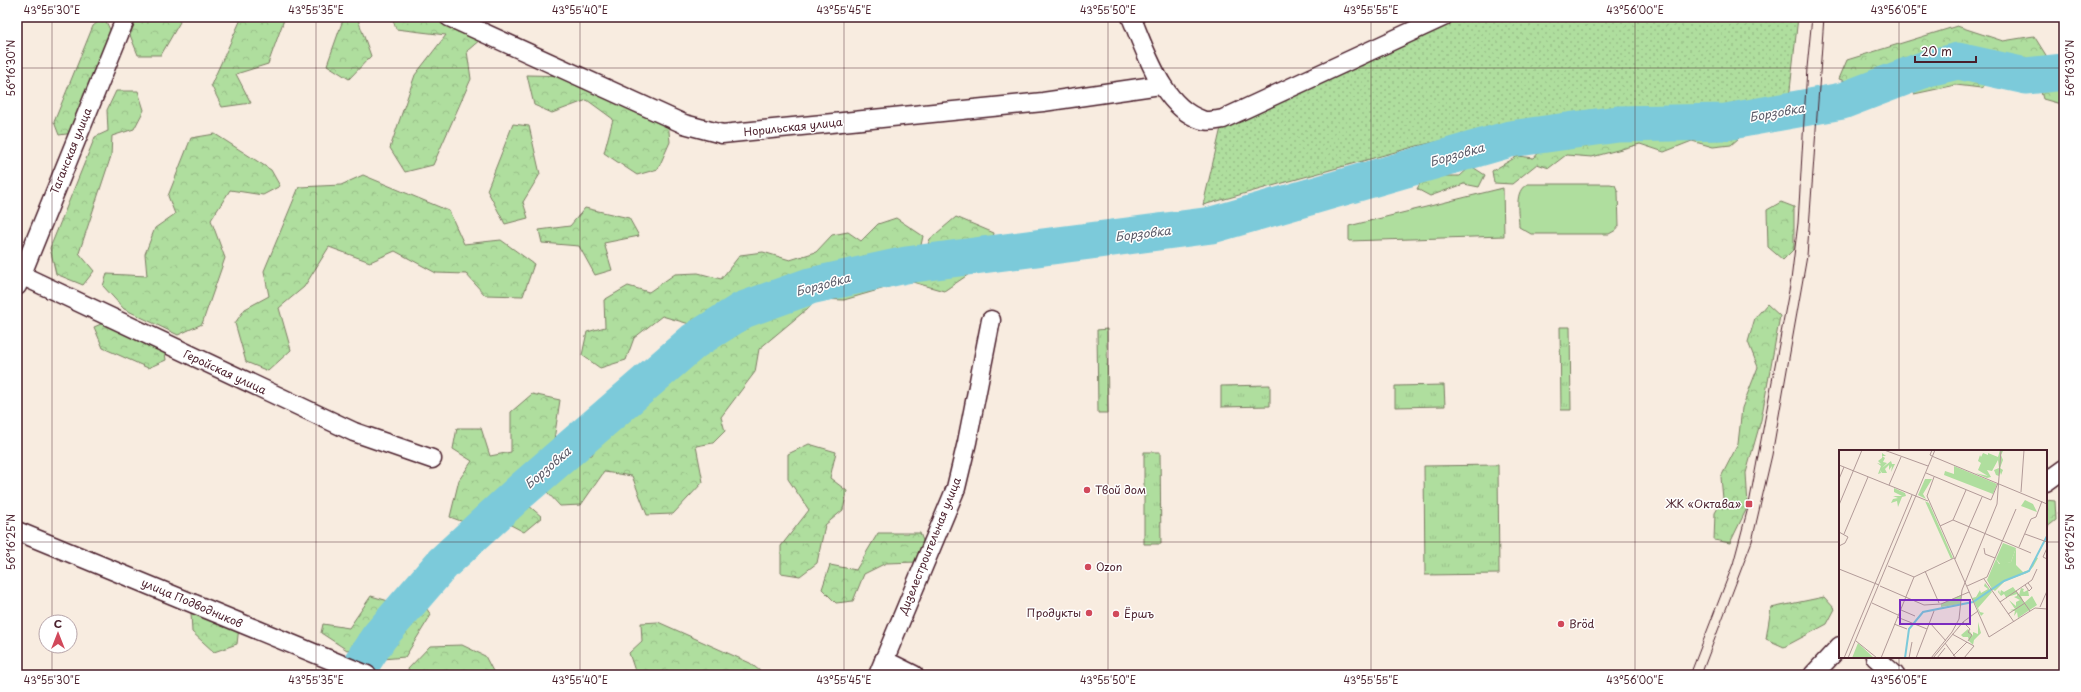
<svg xmlns="http://www.w3.org/2000/svg" width="2081" height="692" font-family="'Playpen Sans',sans-serif">
	<style>
		.grass { fill: url(#grass-dots); stroke: #7c7e64 }
		.forest { fill: url(#forest-crowns); stroke: #7c7e64 }
		.park { fill: url(#park-tufts); stroke: #7c7e64 }
		.garden { fill: #afde9e; stroke: #7c7e64 }
		.lines { fill: none; stroke-linecap: round; stroke-linejoin: round }
		.river { stroke: #7ccada; stroke-width: 37 }
		.street-casing { stroke: #4a1f2b; stroke-width: 21 }
		.street { stroke: #fff; stroke-width: 18 }
		.tram { stroke: #4a1f2b; stroke-width: 1 }
		.ticks { fill: none; stroke: #4a1f2b; stroke-width: 1; stroke-opacity: 0.45 }
		.poi-dot { fill: #d1495b; stroke: #fff; stroke-width: 1.5 }
		.labels { text-anchor: middle; stroke-width: 3; stroke-linejoin: round; paint-order: stroke }
		.street-label { font-size: 11px; fill: #4a1f2b; stroke: #fff }
		.poi-label { font-size: 11px; fill: #4a1f2b; stroke: #fff; text-anchor: start }
		.water-label { font-size: 12px; font-style: italic; fill: #5c5b68; stroke: #fff }
		.inset-river { fill: none; stroke: #7ccada; stroke-width: 2 }
		.inset-road { fill: none; stroke: #b29a98; stroke-width: 1 }
		.view { fill: #7b2cbf; fill-opacity: 0.15; stroke: #7b2cbf; stroke-width: 2 }
		.inset-edge { fill: none; stroke: #4a1f2b; stroke-width: 2 }
		.neatline { fill: none; stroke: #4a1f2b; stroke-width: 1.5 }
		.ticks-label { font-size: 10px; text-anchor: middle; fill: #4a1f2b }
	</style>
	<defs>
		<pattern id="grass-dots" width="8" height="8" patternUnits="userSpaceOnUse"><rect width="8" height="8" fill="#afde9e"/><path d="M2 2h.1M6 6h.1" fill="none" stroke="#98be88" stroke-width="1.8" stroke-linecap="round"/></pattern>
		<pattern id="forest-crowns" width="20" height="18" patternUnits="userSpaceOnUse"><rect width="20" height="18" fill="#afde9e"/><path d="M2 6a3 3 0 1 1 6 0M12 15a3 3 0 1 1 6 0" fill="none" stroke="#98be88"/></pattern>
		<pattern id="park-tufts" width="24" height="20" patternUnits="userSpaceOnUse"><rect width="24" height="20" fill="#afde9e"/><path d="M3 7l-1-3M5 7V3M7 7l1-3M15 17l-1-3M17 17v-4M19 17l1-3" fill="none" stroke="#98be88"/></pattern>
	</defs>
	<rect width="100%" height="100%" fill="#f8ece0"/>
	<filter id="ink" filterUnits="userSpaceOnUse"><feTurbulence type="fractalNoise" baseFrequency=".025" numOctaves="2"/><feDisplacementMap in="SourceGraphic" scale="8" xChannelSelector="R" yChannelSelector="G"/><feConvolveMatrix kernelMatrix="1 2 1 2 8 2 1 2 1" color-interpolation-filters="sRGB"/></filter>
	<g filter="url(#ink)">
		<!-- grass -->
		<path class="grass" d="M1455,17H1798L1789,99L1734,106L1617,110L1491,130L1417,146L1203,205L1223,119L1283,95Z"/>
		<!-- forest -->
		<g class="forest">
			<path d="M104,17L112,34L74,133L59,135L54,122L93,26Z"/>
			<path d="M137,17H179L180,22L161,55H138L130,35Z"/>
			<path d="M242,17H285L268,64L236,74L251,103L222,107L211,85Z"/>
			<path d="M344,17H357L371,56L349,79L327,65Z"/>
			<path d="M392,17H459L481,39L467,51L471,79L433,165L405,172L390,148L415,75L446,35L396,29Z"/>
			<path d="M1957,26L2003,41L2034,36L2049,60L2064,64V105L2043,99L2033,64L2014,68L1957,49L1856,84L1839,79L1847,60Z"/>
			<path d="M1946,62H1976L1994,78L1981,88L1956,85L1914,94L1919,79L1932,77Z"/>
			<path d="M527,75L572,76L668,121L670,142L658,169L637,175L604,153L613,119L587,100L552,113L534,105Z"/>
			<path d="M116,91H138L144,110L134,129L112,136L111,156L79,253L94,271L83,285L56,274L50,248L95,137L108,131L107,110Z"/>
			<path d="M513,124L529,126L540,174L523,202L528,218L505,224L487,190Z"/>
			<path d="M1673,129L1691,136L1714,130L1729,131L1739,138L1731,145L1713,147L1692,141L1664,152L1640,144L1592,157L1566,155L1549,168L1537,164L1512,184L1494,183L1492,171L1518,156L1534,158L1547,143L1567,148L1579,139L1622,135L1638,141L1644,132Z"/>
			<path d="M215,134L271,170L280,186L263,195L230,190L211,220L225,258L202,324L178,335L124,309L103,286L107,274L147,276L145,254L155,228L175,214L168,196L191,138Z"/>
			<path d="M1471,166L1485,175L1479,187L1464,184L1430,196L1417,189L1424,176H1460Z"/>
			<path d="M363,175L449,211L464,244L501,240L534,264L523,296L485,295L466,274L436,273L395,251L370,262L329,247L304,287L279,308L291,350L268,371L246,362L235,323L245,309L269,296L264,271L299,187L341,185Z"/>
			<path d="M1781,202L1794,207V249L1783,260L1768,247L1767,210Z"/>
			<path d="M585,208L629,218L639,236L604,243L612,270L595,275L579,246L542,243L539,230L570,226Z"/>
			<path d="M956,217L994,233L987,262L944,291L909,281L844,300L819,299L759,349L755,372L721,417L725,431L713,443L696,446L703,482L673,514L647,515L632,476L604,472L581,505L560,506L547,492L566,460L592,455L602,433L616,432L623,407L660,378L674,374L699,345L754,312L773,311L812,291L846,283L861,284L887,272L919,269L930,239Z"/>
			<path d="M896,218L923,236L918,259L872,269H820L790,276L768,299L719,311L693,325L662,316L634,338L626,360L600,368L582,355L587,332L605,327L604,300L628,286L649,292L675,274L698,273L721,279L740,255L763,252L790,260L816,252L832,235L848,232L861,241L878,224Z"/>
			<path d="M1767,304L1780,316L1761,420L1746,473L1748,506L1730,543L1714,540L1715,513L1723,499L1721,477L1738,444L1742,408L1758,367L1748,342L1755,318Z"/>
			<path d="M108,321L164,346L166,360L148,368L103,348L94,327Z"/>
			<path d="M532,394L560,400L552,453L520,498L542,517L524,532L488,513L469,524L450,517L459,480L472,461L453,449L457,428H481L490,456L511,452V412Z"/>
			<path d="M809,444L836,452L830,478L847,491L843,510L825,525L817,563L800,576L781,573V546L809,510L788,479V454Z"/>
			<path d="M2046,500L2055,501L2056,520L2046,528Z"/>
			<path d="M878,533H920L927,551L917,562L886,563L864,574L853,601L836,603L822,589L830,565L856,570Z"/>
			<path d="M417,595L431,615L405,657L383,659L370,643L347,650L321,633L323,624L349,628L371,596L392,602Z"/>
			<path d="M1824,597L1835,609L1827,624L1784,647L1766,639L1771,608Z"/>
			<path d="M205,611L239,627L237,644L214,652L192,632L191,613Z"/>
			<path d="M658,622L750,663L765,675L636,674L629,653L642,641L641,623Z"/>
			<path d="M462,645L485,656L495,675H410L408,669L430,646Z"/>
		</g>
		<!-- park -->
		<g class="park">
			<path d="M1560,327H1570L1571,410H1561Z"/>
			<path d="M1107,329L1108,413H1098L1097,330Z"/>
			<path d="M1270,385V406L1221,407V386Z"/>
			<path d="M1444,385L1445,406L1395,407V386Z"/>
			<path d="M1144,452H1160L1161,544H1144Z"/>
			<path d="M1498,465L1499,574L1425,575L1424,466Z"/>
		</g>
		<!-- garden -->
		<g class="garden">
			<path d="M1528,184H1610L1615,185L1618,192L1619,226L1616,230L1609,234H1531L1519,227C1519,214 1513,190 1528,184Z"/>
			<path d="M1503,188L1504,236L1349,241V226Z"/>
		</g>
		<g class="lines">
			<!-- river -->
			<path class="river" d="M354,675L379,637L443,563L521,491L694,341L743,310L810,286L906,265L1212,225L1510,139L1618,124L1726,122L1842,101L1928,68L1958,61L2026,76L2064,72"/>
			<defs>
				<g id="street">
					<path d="M449,17L684,124L722,134L1043,102L1160,85"/>
					<path d="M1131,17C1146,51 1162,107 1202,120C1207,122 1217,120 1223,119L1443,17"/>
					<path d="M21,275L354,432L432,459"/>
					<path d="M17,286L126,17"/>
					<path d="M2046,482L2064,469"/>
					<path d="M17,531L367,675"/>
					<path d="M1875,657L1895,675"/>
					<path d="M884,660L914,675"/>
					<path d="M878,675L956,488L967,442L991,320"/>
					<path d="M1813,675L1840,646"/>
				</g>
			</defs>
			<!-- street casing -->
			<use href="#street" class="street-casing"/>
			<!-- street -->
			<use href="#street" class="street"/>
			<!-- tram -->
			<g class="tram">
				<path d="M1690,675L1733,564L1749,504L1791,280L1798,223L1807,68L1812,17"/>
				<path d="M1701,675L1752,541L1772,455L1807,256L1824,17"/>
			</g>
		</g>
	</g>
	<!-- ticks -->
	<path class="ticks" d="M52,17V622M316,17V675M580,17V675M844,17V675M1108,17V675M1371,17V675M1635,17V675M1899,17V451M17,68H2064M17,542H1840M2046,542H2064M52,646V675M1899,657V675"/>
	<!-- markers -->
	<g class="poi-dot">
		<circle cx="1087" cy="490" r="4"/>
		<rect x="1745" y="500" width="8" height="8" rx="2"/>
		<circle cx="1088" cy="567" r="4"/>
		<circle cx="1089" cy="613" r="4"/>
		<circle cx="1116" cy="614" r="4"/>
		<circle cx="1561" cy="624" r="4"/>
	</g>
	<g class="labels">
		<!-- street labels -->
		<g class="street-label">
			<text transform="translate(793 127) rotate(-6)" y="4">Норильская улица</text>
			<text transform="translate(71 151) rotate(-68)" y="4">Таганская улица</text>
			<text transform="translate(225 372) rotate(25)" y="4">Геройская улица</text>
			<text transform="translate(930 546) rotate(-68)" y="4">Дизелестроительная улица</text>
			<text transform="translate(192 603) rotate(23)" y="4">улица Подводников</text>
		</g>
		<!-- poi labels -->
		<g class="poi-label">
			<text x="1095" y="494">Твой дом</text>
			<text x="1741" y="508" text-anchor="end">ЖК «Октава»</text>
			<text x="1096" y="571">Ozon</text>
			<text x="1081" y="617" text-anchor="end">Продукты</text>
			<text x="1124" y="618">Ёршъ</text>
			<text x="1569" y="628">Bröd</text>
		</g>
		<!-- water labels -->
		<g class="water-label">
			<text transform="translate(1777 113) rotate(-10)" y="4">Борзовка</text>
			<text transform="translate(1457 155) rotate(-16)" y="4">Борзовка</text>
			<text transform="translate(1143 234) rotate(-7)" y="4">Борзовка</text>
			<text transform="translate(823 285) rotate(-15)" y="4">Борзовка</text>
			<text transform="translate(548 468) rotate(-41)" y="4">Борзовка</text>
		</g>
	</g>
	<!-- overview -->
	<g transform="translate(1839 450)">
		<rect width="208" height="208" fill="#f8ece0"/>
		<path d="M86,29H93L84,44L87,49L79,45ZM79,48L90,53L114,108L112,109L86,51ZM122,145V154L102,157V154Z" fill="#afde9e"/>
		<path d="M161,0L164,1L162,5L164,10L161,18L164,20L162,25L161,22L160,26L157,25L155,20L160,18L159,10L153,21L148,20L152,27L148,28L136,23L149,26L139,20L142,13L139,11L141,5L142,7L144,3L149,5V3L159,7ZM43,3L47,6H43L46,8L44,12L48,13L43,18L52,11L53,14H56L52,22L53,16L50,20V15L46,19L48,23H43L41,20L42,23L39,24L42,16L38,13L42,14L39,11L43,8ZM55,38L66,43L67,46L63,47L59,57L58,51L52,53L54,49L59,48L54,46H63L55,42ZM186,50L194,54L198,62L182,56ZM197,107L199,108L194,117L188,123L166,131L156,141L153,139L177,115L184,122L190,120ZM138,132L142,143L149,139L145,136L146,133L153,142L139,158L141,162L145,163L142,166L133,148L137,147L141,140ZM174,137L180,145L182,138L185,139L184,141L185,142L189,140L190,146H182L185,153L193,146L198,155L179,168L178,162L175,166L176,161L171,160L176,159L170,150L177,156V152L181,150L175,147L178,146V144L168,147V149L165,144L162,146L159,142L160,140L161,144L162,140L165,142ZM139,172L142,183L135,190L134,195L130,191L129,187H124L122,185L129,179L134,186V182L139,184Z" fill="#afde9e"/>
		<path d="M115,16L158,34L154,44L105,25L106,21L115,24ZM177,98V116L184,123L165,130L153,139L148,130L157,109L160,114L172,112ZM19,193L35,208H13Z" fill="#afde9e"/>
		<path d="M164,93L177,98L172,112L162,115L157,109Z" fill="#afde9e"/>
		<path class="inset-river" d="M66,208L70,179L84,162L134,152L165,131L190,121L208,86"/>
		<path class="inset-road" d="M45,0L89,16M93,0L91,5L95,7L208,54M0,15L89,51M87,23L152,50L159,33M95,27L88,46L150,187L196,158L208,159M0,29L5,17M50,35L62,7M182,42L185,0M0,55L23,0M114,70L192,103M101,76L114,70L127,40M0,82L9,87L6,93L0,96M5,84L29,27M186,84L208,92M180,97L192,69L197,67L203,51M145,98L146,104L156,108M208,98L204,107L208,109M116,109L143,47M49,116L75,127L115,108M0,119L40,135M86,121L100,153M145,129L175,172M186,135L190,141L193,138L189,133M41,136L85,155L102,154L130,142M128,136L148,127L177,59M177,141L191,161M161,152L193,130L198,119M33,153L59,165M201,157L208,141M62,160L76,166M169,164L186,153M58,167L88,179M124,172L131,179L129,182L133,185L129,191M91,173L107,191M55,174L68,179M113,184L135,196L125,208M17,191L38,208M106,193L117,208M114,206L128,192M5,208L73,45M9,208L96,0M42,208L75,127M70,208L73,192M77,208L95,161M92,208L113,182L120,169L123,140L158,54L162,0M94,208L124,172L139,161M98,208L106,198"/>
		<path class="view" d="M61,150H131V174H61Z"/>
		<rect width="208" height="208" class="inset-edge"/>
	</g>
	<!-- margin -->
	<rect width="2081" height="692" fill="none" stroke="#fff" stroke-width="44"/>
	<!-- north arrow -->
	<g transform="translate(58 634)"><circle r="19" fill="#ffffff" stroke="#b7a5aa"/>
	<path d="M0-3L7 15L0 10L-7 15Z" fill="#d1495b"/>
	<text y="-6" font-size="11" font-weight="bold" text-anchor="middle" fill="#4a1f2b">С</text>
	</g>
	<!-- scale -->
	<path d="M1915 56v6h61v-6" fill="none" stroke="#4a1f2b" stroke-width="2"/>
	<text x="1921" y="56" font-size="12" fill="#4a1f2b" stroke="#ffffff" stroke-width="3" paint-order="stroke">20 m</text>
	<rect x="22" y="22" width="2037" height="648" class="neatline"/>
	<g class="ticks-label">
		<text x="52" y="14">43°55'30"E</text>
		<text x="316" y="14">43°55'35"E</text>
		<text x="580" y="14">43°55'40"E</text>
		<text x="844" y="14">43°55'45"E</text>
		<text x="1108" y="14">43°55'50"E</text>
		<text x="1371" y="14">43°55'55"E</text>
		<text x="1635" y="14">43°56'00"E</text>
		<text x="1899" y="14">43°56'05"E</text>
		<text transform="translate(11 68) rotate(-90)" y="4">56°16'30"N</text>
		<text transform="translate(2070 68) rotate(-90)" y="4">56°16'30"N</text>
		<text transform="translate(11 542) rotate(-90)" y="4">56°16'25"N</text>
		<text transform="translate(2070 542) rotate(-90)" y="4">56°16'25"N</text>
		<text x="52" y="684">43°55'30"E</text>
		<text x="316" y="684">43°55'35"E</text>
		<text x="580" y="684">43°55'40"E</text>
		<text x="844" y="684">43°55'45"E</text>
		<text x="1108" y="684">43°55'50"E</text>
		<text x="1371" y="684">43°55'55"E</text>
		<text x="1635" y="684">43°56'00"E</text>
		<text x="1899" y="684">43°56'05"E</text>
	</g>
</svg>
